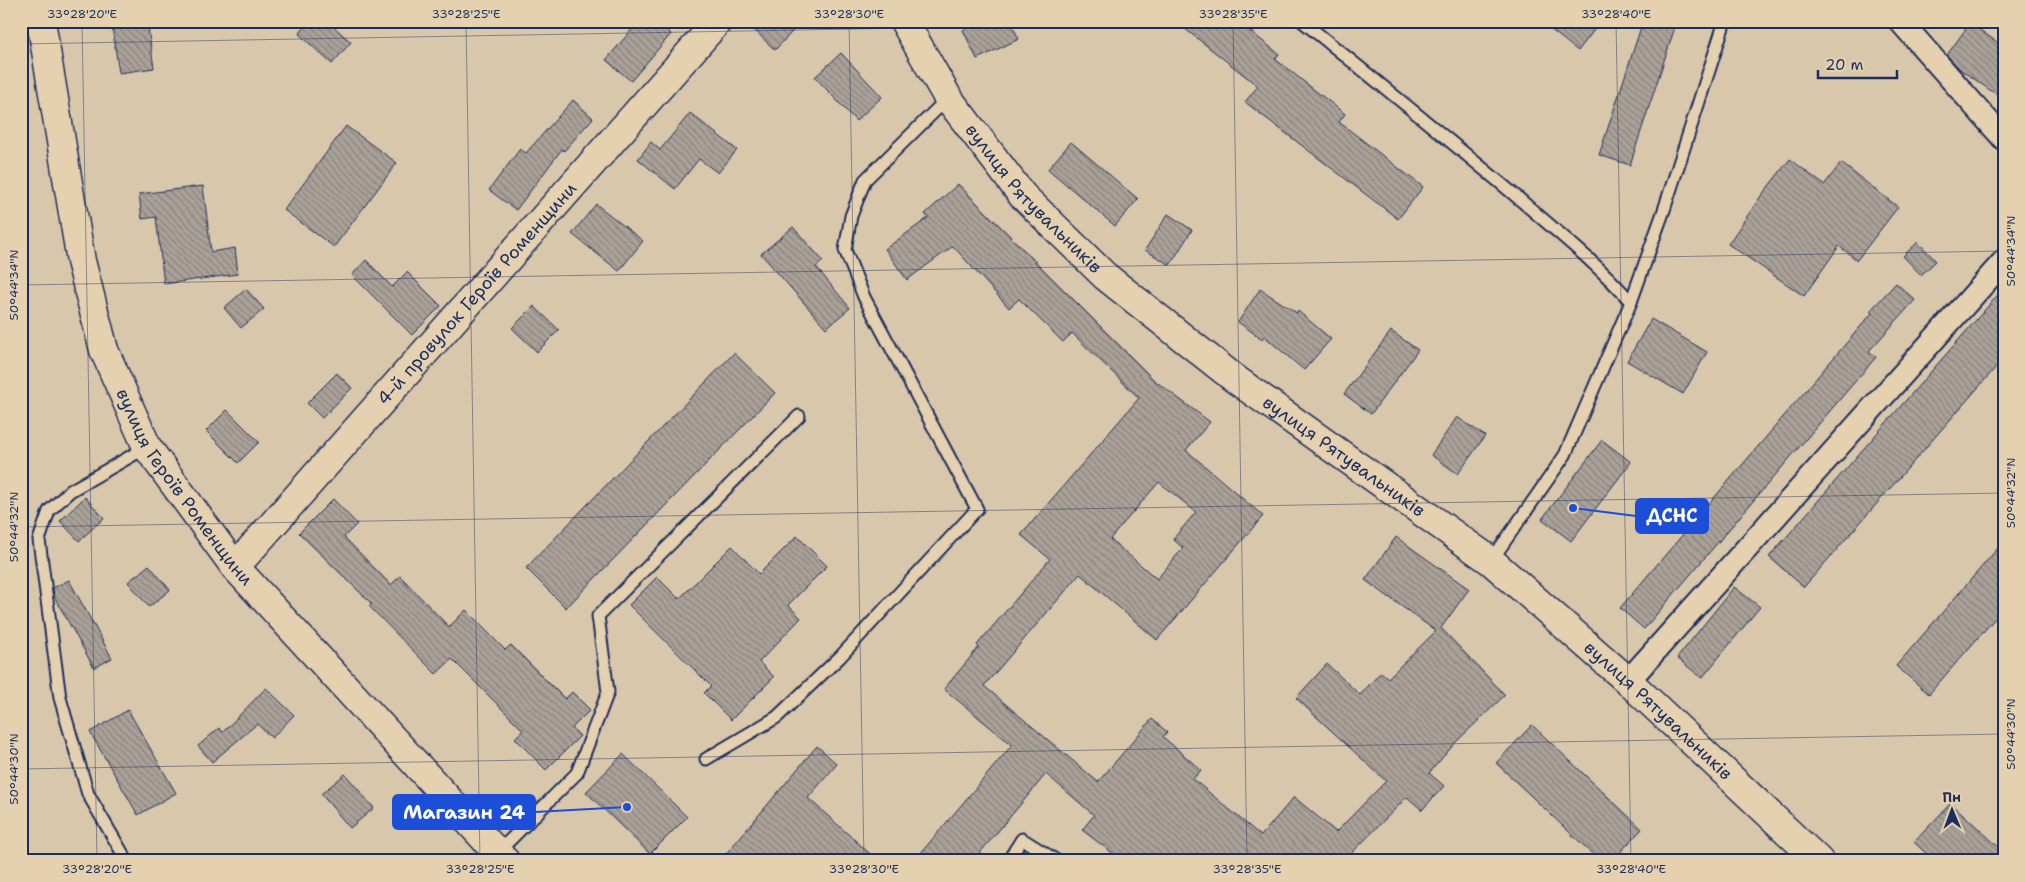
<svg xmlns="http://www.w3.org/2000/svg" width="2025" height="882" font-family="'Shantell Sans',sans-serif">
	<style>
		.building { fill: url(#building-back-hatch); stroke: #1b2f5e; fill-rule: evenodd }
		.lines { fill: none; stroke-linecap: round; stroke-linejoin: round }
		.lane-casing { stroke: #1b2f5e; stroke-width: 15 }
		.street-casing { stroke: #1b2f5e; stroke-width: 26 }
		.secondary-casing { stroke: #1b2f5e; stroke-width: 31 }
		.lane { stroke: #e5d1b0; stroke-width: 11 }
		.street { stroke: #e5d1b0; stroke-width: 22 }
		.secondary { stroke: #e5d1b0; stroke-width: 28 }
		.ticks { fill: none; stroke: #1b2f5e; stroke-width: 1; stroke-opacity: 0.45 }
		.labels { text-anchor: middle; stroke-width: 5; stroke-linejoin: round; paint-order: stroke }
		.street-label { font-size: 18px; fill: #1b2f5e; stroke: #e5d1b0 }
		.leader { fill: none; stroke: #1d4ed8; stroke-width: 2 }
		.callout-dot { fill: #1d4ed8; stroke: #e5d1b0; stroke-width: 2 }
		.callout { fill: #1d4ed8; stroke: #1d4ed8; stroke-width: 2 }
		.callout-label { font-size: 19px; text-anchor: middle; font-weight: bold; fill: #fff }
		.neatline { fill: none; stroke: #1b2f5e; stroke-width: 2 }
		.ticks-label { font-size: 12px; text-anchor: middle; fill: #1b2f5e }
	</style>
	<defs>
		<pattern id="building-back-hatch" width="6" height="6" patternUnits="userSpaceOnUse" patternTransform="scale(1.25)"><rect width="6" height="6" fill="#aaa298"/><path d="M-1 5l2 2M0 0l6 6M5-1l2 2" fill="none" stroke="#8a847f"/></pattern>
	</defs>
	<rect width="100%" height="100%" fill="#d9c7ab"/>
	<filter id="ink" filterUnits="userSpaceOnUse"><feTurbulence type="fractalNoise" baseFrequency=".02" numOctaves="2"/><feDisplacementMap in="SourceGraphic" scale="10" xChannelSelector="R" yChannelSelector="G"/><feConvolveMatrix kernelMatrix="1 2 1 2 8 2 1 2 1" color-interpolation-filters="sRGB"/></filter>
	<g filter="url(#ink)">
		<!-- building -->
		<g class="building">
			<path d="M147,21L154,68L119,73L112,27Z"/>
			<path d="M310,21H327L351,42L332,64L299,34Z"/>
			<path d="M639,21H656L671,34L631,81L606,60Z"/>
			<path d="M745,21H802L775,50Z"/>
			<path d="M981,21H1010L1019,39L977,59L963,30Z"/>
			<path d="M1175,21H1237L1279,54L1275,59L1345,114L1339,122L1423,187L1398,219L1245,102L1258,86Z"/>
			<path d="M1540,21H1601L1578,51Z"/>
			<path d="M1643,21H1677L1630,165L1599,155Z"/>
			<path d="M1970,23L2004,47V100L1960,69L1947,55Z"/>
			<path d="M841,53L882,97L856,121L815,77Z"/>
			<path d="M573,100L593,118L564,151L562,149L516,210L489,190L520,149L526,153Z"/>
			<path d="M690,113L737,150L718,173L699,159L675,189L638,159L651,142L660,150Z"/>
			<path d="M346,126L397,163L334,247L284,210Z"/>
			<path d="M1071,142L1138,199L1115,226L1048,169Z"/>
			<path d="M1790,159L1824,185L1841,163L1898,207L1857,260L1839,246L1804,296L1728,244L1761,196Z"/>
			<path d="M958,184L1154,380L1210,422L1186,450L1263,516L1157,640L1080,574L984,686L1098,782L1152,719L1167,732L1163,737L1201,770L1193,779L1261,836L1294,797L1336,832L1386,781L1296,698L1327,664L1360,695L1381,672L1388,678L1436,631L1365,580L1396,537L1469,589L1441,628L1505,695L1456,742L1429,773L1444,786L1422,810L1407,797L1344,861H1123L1082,830L1094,815L1046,774L973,861H914L1012,745L944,689L979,647L977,645L1050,559L1021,535L1139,398L1072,333L1063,342L1019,299L1009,308L953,246L907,280L885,249L928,218L925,214ZM1159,482L1196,512L1173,539L1183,548L1157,579L1110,539Z"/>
			<path d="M203,186L211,252L235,248L238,274L164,284L156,217L142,219L139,194Z"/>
			<path d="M596,204L643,241L619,271L572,234Z"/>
			<path d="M1168,214L1192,230L1170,265L1145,250Z"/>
			<path d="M793,227L823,261L816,267L850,308L826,328L761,254Z"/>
			<path d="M1918,242L1936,261L1921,275L1903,256Z"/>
			<path d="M366,260L392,287L407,272L441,306L412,335L352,275Z"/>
			<path d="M1896,283L1915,300L1869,351L1876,357L1644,629L1620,608L1872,313L1870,311Z"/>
			<path d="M2004,288V358L1804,587L1769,557Z"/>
			<path d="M246,289L264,309L241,328L224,308Z"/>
			<path d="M1260,289L1297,313L1298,311L1331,339L1304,370L1264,336L1262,339L1238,322Z"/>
			<path d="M534,306L559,330L537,352L512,328Z"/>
			<path d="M1651,319L1707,352L1683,394L1627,361Z"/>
			<path d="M1391,331L1418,350L1371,414L1344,394Z"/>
			<path d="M734,353L775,393L566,608L526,568Z"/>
			<path d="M337,373L352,388L322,418L307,403Z"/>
			<path d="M227,410L259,442L238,463L206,431Z"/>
			<path d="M1457,417L1485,436L1458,474L1431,455Z"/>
			<path d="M1602,440L1631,462L1571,541L1542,519Z"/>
			<path d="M85,497L104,518L79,541L60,521Z"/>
			<path d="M333,499L357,524L344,537L391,585L400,576L449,627L466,610L505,650L511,645L565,699L572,692L590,710L572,728L580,736L546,770L515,738L523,730L452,659L436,674L369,606L372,604L299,533Z"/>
			<path d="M797,536L827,566L788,605L801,618L759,662L774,677L731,720L704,693L711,686L629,605L657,577L679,599L732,546L759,574Z"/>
			<path d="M2004,541V608L1929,694L1896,666Z"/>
			<path d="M149,565L170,590L149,607L128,582Z"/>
			<path d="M69,580L112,658L94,668L54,596L53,588Z"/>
			<path d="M1734,587L1760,607L1702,678L1677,658Z"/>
			<path d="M266,688L294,715L272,738L257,724L212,762L198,746L219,728L223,732Z"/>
			<path d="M128,710L176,793L138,815L90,732Z"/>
			<path d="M1532,725L1642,829L1612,861H1600L1496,763Z"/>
			<path d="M817,746L837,764L808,798L878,861H720Z"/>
			<path d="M623,754L687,817L650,854L586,792Z"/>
			<path d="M345,774L374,808L350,828L321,794Z"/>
			<path d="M1951,803L2004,852V861H1934L1914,842Z"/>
		</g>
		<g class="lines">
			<defs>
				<g id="lane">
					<path d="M1302,21C1374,79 1446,137 1517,197C1556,231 1597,263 1631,302L1565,455L1491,561"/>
					<path d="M1631,302L1664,210L1725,21"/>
					<path d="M706,759L777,717L840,657L977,509L864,297L845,250L851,216L865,180L948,98"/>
					<path d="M497,853L577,773L608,692L598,616L799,416"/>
					<path d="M127,861L88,794L60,698L39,540L49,511L70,491L147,447"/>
					<path d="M1008,861L1022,839L1057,861"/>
				</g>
				<g id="street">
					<path d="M1900,21L2004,139"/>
					<path d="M1628,681L2004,261"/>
				</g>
				<g id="secondary">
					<path id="s1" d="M41,21L81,261L104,350L147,447L235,567L505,861"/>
					<path id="s2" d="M904,21L948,98L1022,195L1105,276L1235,379L1491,561L1628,681L1819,861"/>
					<path id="s3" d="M235,567L718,21"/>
				</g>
			</defs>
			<!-- lane casing -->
			<use href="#lane" class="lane-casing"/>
			<!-- street casing -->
			<use href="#street" class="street-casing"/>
			<!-- secondary casing -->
			<use href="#secondary" class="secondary-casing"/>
			<!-- lane -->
			<use href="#lane" class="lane"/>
			<!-- street -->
			<use href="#street" class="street"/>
			<!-- secondary -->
			<use href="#secondary" class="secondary"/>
		</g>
	</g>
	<!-- ticks -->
	<path class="ticks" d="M82,21L97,861M466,21L480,861M849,21L864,861M1233,21L1247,861M1616,21L1631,861M2000,21L2004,247M21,44L1299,21M21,285L2004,251M21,527L2004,493M21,769L2004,734"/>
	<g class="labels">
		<!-- street labels -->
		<g class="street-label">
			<text dy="6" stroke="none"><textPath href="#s2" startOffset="221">вулиця Рятувальників</textPath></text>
			<text dy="6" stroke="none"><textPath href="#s3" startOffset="365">4-й провулок Героїв Роменщини</textPath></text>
			<text dy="6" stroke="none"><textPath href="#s2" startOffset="626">вулиця Рятувальників</textPath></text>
			<text dy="6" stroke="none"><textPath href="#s1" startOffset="495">вулиця Героїв Роменщини</textPath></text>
			<text dy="6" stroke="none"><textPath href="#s2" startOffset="1031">вулиця Рятувальників</textPath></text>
		</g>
	</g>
	<!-- callouts -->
	<path class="leader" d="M1573 508L1636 516M627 807L535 812"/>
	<g class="callout-dot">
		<circle cx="1573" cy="508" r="5"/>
		<circle cx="627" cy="807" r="5"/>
	</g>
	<g class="callout">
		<rect x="1636" y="499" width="72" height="34" rx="5"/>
		<rect x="393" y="795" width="142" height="34" rx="5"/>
	</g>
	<g class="callout-label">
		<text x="1672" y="522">ДСНС</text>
		<text x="464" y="819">Магазин 24</text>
	</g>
	<!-- margin -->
	<rect width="2025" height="882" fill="none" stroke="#e5d1b0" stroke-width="55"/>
	<!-- north arrow -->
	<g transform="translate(1952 810) rotate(359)" stroke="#e5d1b0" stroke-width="4" paint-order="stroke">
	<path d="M0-4L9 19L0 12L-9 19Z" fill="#1b2f5e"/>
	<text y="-8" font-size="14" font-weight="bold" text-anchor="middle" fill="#1b2f5e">Пн</text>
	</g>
	<!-- scale -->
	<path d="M1818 70v8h79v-8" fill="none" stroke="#1b2f5e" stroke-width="2.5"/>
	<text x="1825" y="70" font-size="15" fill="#1b2f5e" stroke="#e5d1b0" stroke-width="4" paint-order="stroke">20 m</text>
	<rect x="28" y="28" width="1970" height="826" class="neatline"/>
	<g class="ticks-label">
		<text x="82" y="18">33°28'20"E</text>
		<text x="466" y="18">33°28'25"E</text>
		<text x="849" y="18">33°28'30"E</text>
		<text x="1233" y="18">33°28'35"E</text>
		<text x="1616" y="18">33°28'40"E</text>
		<text transform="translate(2011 251) rotate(-90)" y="4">50°44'34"N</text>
		<text transform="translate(14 285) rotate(-90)" y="4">50°44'34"N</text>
		<text transform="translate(2011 493) rotate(-90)" y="4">50°44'32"N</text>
		<text transform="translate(14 527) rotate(-90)" y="4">50°44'32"N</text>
		<text transform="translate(2011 734) rotate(-90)" y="4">50°44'30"N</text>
		<text transform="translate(14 769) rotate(-90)" y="4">50°44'30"N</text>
		<text x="97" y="873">33°28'20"E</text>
		<text x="480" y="873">33°28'25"E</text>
		<text x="864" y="873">33°28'30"E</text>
		<text x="1247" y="873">33°28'35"E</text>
		<text x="1631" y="873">33°28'40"E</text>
	</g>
</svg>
